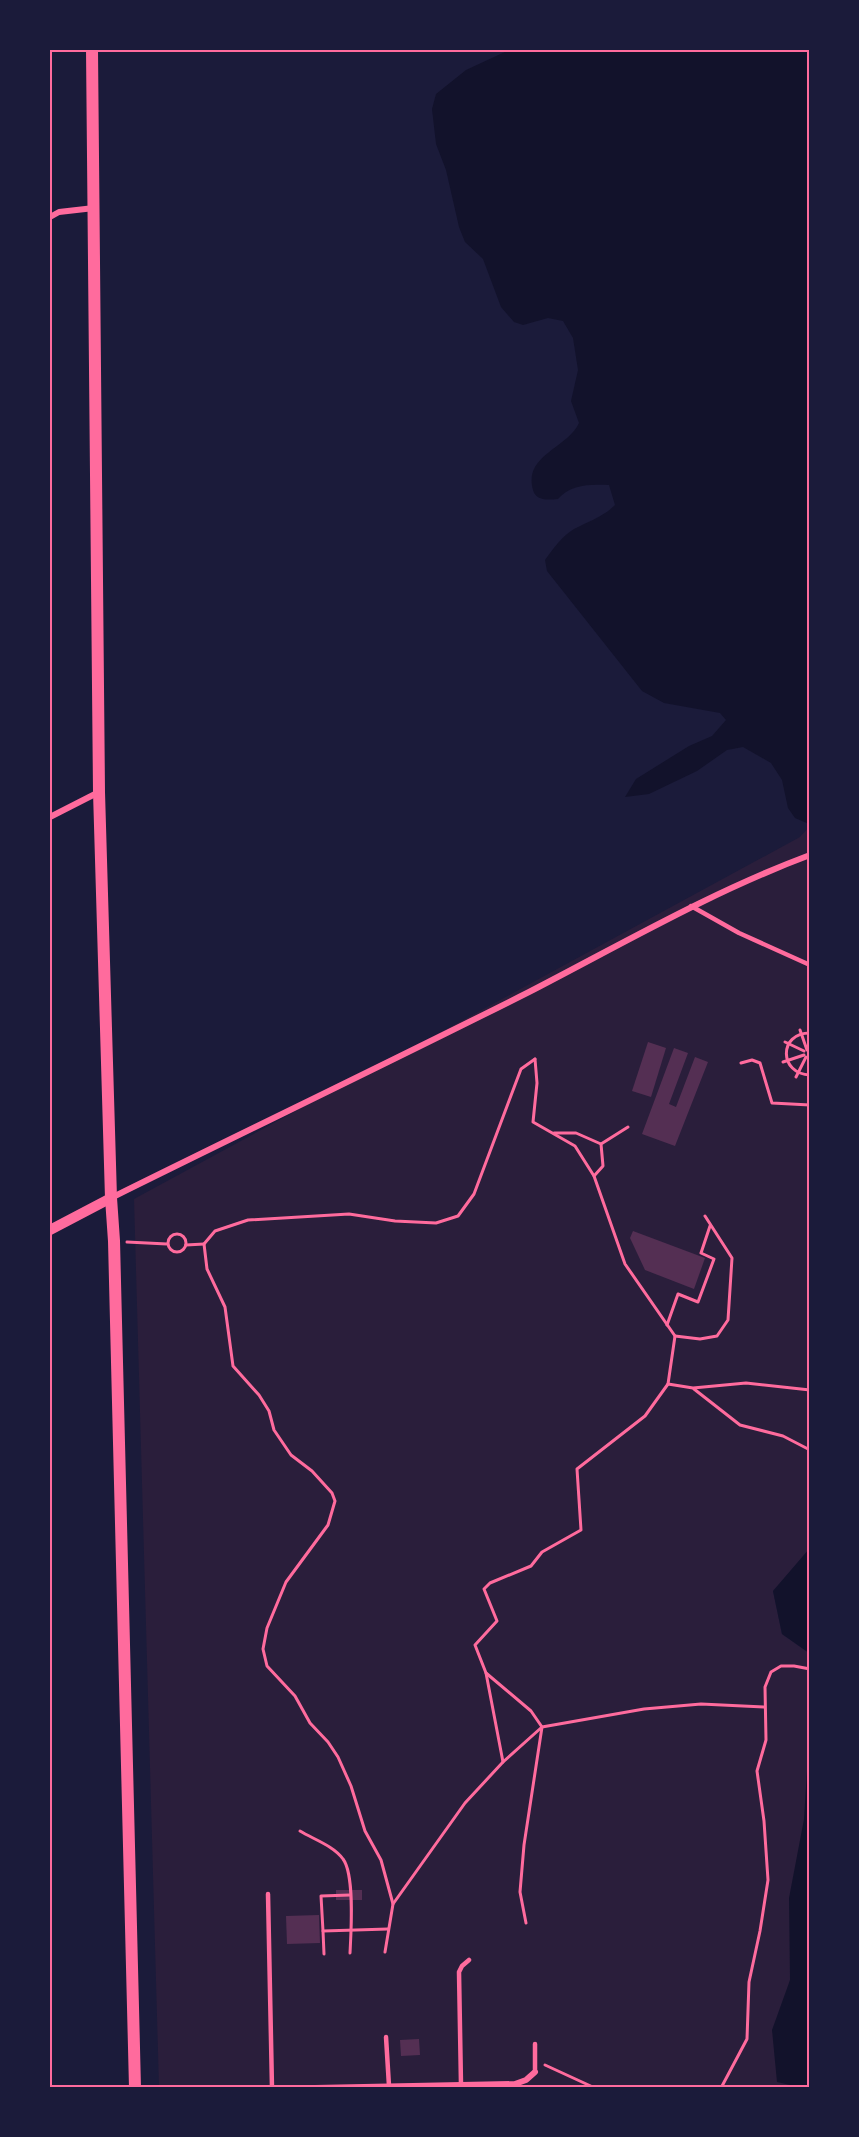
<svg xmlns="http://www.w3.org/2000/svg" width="859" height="2137" font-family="'Open Sans',sans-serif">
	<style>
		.green { fill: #2a1e3b }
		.water { fill: #12122b }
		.building { fill: #542f53 }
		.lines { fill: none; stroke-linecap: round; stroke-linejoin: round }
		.path { stroke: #ff6b9d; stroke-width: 3 }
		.service { stroke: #ff6b9d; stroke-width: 4.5 }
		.minor { stroke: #ff6b9d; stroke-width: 6 }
		.tertiary { stroke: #ff6b9d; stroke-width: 10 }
		.secondary { stroke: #ff6b9d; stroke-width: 12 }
		.neatline { fill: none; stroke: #ff6b9d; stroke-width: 2 }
	</style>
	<rect width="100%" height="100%" fill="#1b1b3a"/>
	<!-- green -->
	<path class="green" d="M809,827L810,1549L773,1591L782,1634L809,1653V1832L777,2081L798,2087H159L134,1199L800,837Z"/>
	<!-- water -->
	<g class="water">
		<path d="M509,50H809V824L795,818L788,808L782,780L771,763L743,747L727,750L697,771L649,794L625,797L636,779L689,746L712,736L726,720L720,713L664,703L642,691L547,571L545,560C553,549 562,536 574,529C589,521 603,517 615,505L609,485C590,484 571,484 558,499C548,500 536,501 533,490C523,455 568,448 579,423L571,401L578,370L573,338L563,321L548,318L523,325L514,322L501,307L483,259L465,242L459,227L446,170L436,144L432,109L436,94L466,70Z"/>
		<path d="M809,1549V1653L782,1634L773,1591Z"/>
		<path d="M809,1738L810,2087H799L777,2082L772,2030L790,1980L789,1898L804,1819Z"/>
	</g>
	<!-- building -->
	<g class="building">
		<path d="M648,1042L666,1048L651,1097L632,1091Z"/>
		<path d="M674,1048L688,1053L669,1104L676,1107L695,1057L708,1062L675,1146L642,1134Z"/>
		<path d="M633,1231L705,1258L694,1289L645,1270L630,1238Z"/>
		<rect x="336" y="1890" width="26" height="10"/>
		<path d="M319,1915L320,1943L287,1944L286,1916Z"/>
		<path d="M419,2039L420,2055L401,2056L400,2040Z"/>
	</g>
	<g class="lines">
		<!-- path -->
		<g class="path">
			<path d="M800,1030L807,1050"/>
			<path d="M810,1033C778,1033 779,1074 810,1075"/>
			<path d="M785,1042L804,1051"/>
			<path d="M809,1050L810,1049"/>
			<path d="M809,1057L810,1060"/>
			<path d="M535,1059L537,1083L533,1122L575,1146L594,1176L625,1264L675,1336L668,1384"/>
			<path d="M783,1062L804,1055"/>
			<path d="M741,1063L752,1060L760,1063L772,1103L810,1105"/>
			<path d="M796,1077L806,1057"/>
			<path d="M554,1133H576L601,1144"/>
			<path d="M594,1176L603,1166L601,1144L628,1127"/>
			<circle cx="177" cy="1243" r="9"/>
			<path d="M127,1242L167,1244"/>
			<path d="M186,1245L204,1244"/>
			<path d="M667,1325L678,1294L698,1302L714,1259L701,1253L710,1226"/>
			<path d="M675,1336L700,1339L717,1336L728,1320L732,1258L705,1216"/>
			<path d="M694,1389L740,1425L783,1436L810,1450"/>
			<path d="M486,1673L503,1762"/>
			<path d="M300,1831C313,1839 334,1846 343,1859C355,1875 351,1933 350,1953"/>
			<path d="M393,1904L465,1803L503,1762L542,1727L644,1709L701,1704L764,1707"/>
			<path d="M526,1923L520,1892L524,1845L542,1727L531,1711L486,1673L475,1645L497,1621L484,1589L490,1583L531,1566L542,1552L581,1530L577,1469L645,1416L668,1384L693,1388L746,1383L810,1390"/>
			<path d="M323,1931L321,1896L350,1895"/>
			<path d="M385,1952L393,1904L381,1860L365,1831L351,1786L338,1757L328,1742L310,1723L295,1696L267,1666L263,1649L267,1628L286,1582L328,1525L335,1501L332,1493L312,1471L291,1455L274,1430L269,1411L259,1395L233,1366L225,1307L207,1269L204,1244L215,1231L248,1220L349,1214L395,1221L436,1223L458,1216L474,1194L521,1069L535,1059"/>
			<path d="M324,1954L323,1931L388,1929"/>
			<path d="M545,2065L595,2088"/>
			<path d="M721,2088L747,2039L749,1982L760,1931L768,1880L764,1821L757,1771L766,1740L765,1687L771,1672L781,1666H794L810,1669"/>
		</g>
		<!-- service -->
		<g class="service">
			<path d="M691,906L739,933L810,965"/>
			<path d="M268,1894L272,2088"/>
			<path d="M386,2037L389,2086"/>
			<path d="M535,2072V2044"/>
			<path d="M461,2085L459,1972L462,1966L469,1960"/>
		</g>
		<!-- minor -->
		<g class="minor">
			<path d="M50,217L59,212L94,208"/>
			<path d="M50,817L99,792"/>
			<path d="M111,1198C250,1129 390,1062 529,992C622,944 711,892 810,855"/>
			<path d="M315,2088L515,2084L526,2080L535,2072"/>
		</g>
		<!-- tertiary -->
		<path class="tertiary" d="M50,1230L111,1198"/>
		<!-- secondary -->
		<path class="secondary" d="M92,50L99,792L111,1198L114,1241L135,2088"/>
	</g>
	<!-- border -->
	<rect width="859" height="2137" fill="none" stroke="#1b1b3a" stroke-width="102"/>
	<rect x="51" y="51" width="757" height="2035" class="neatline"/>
</svg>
